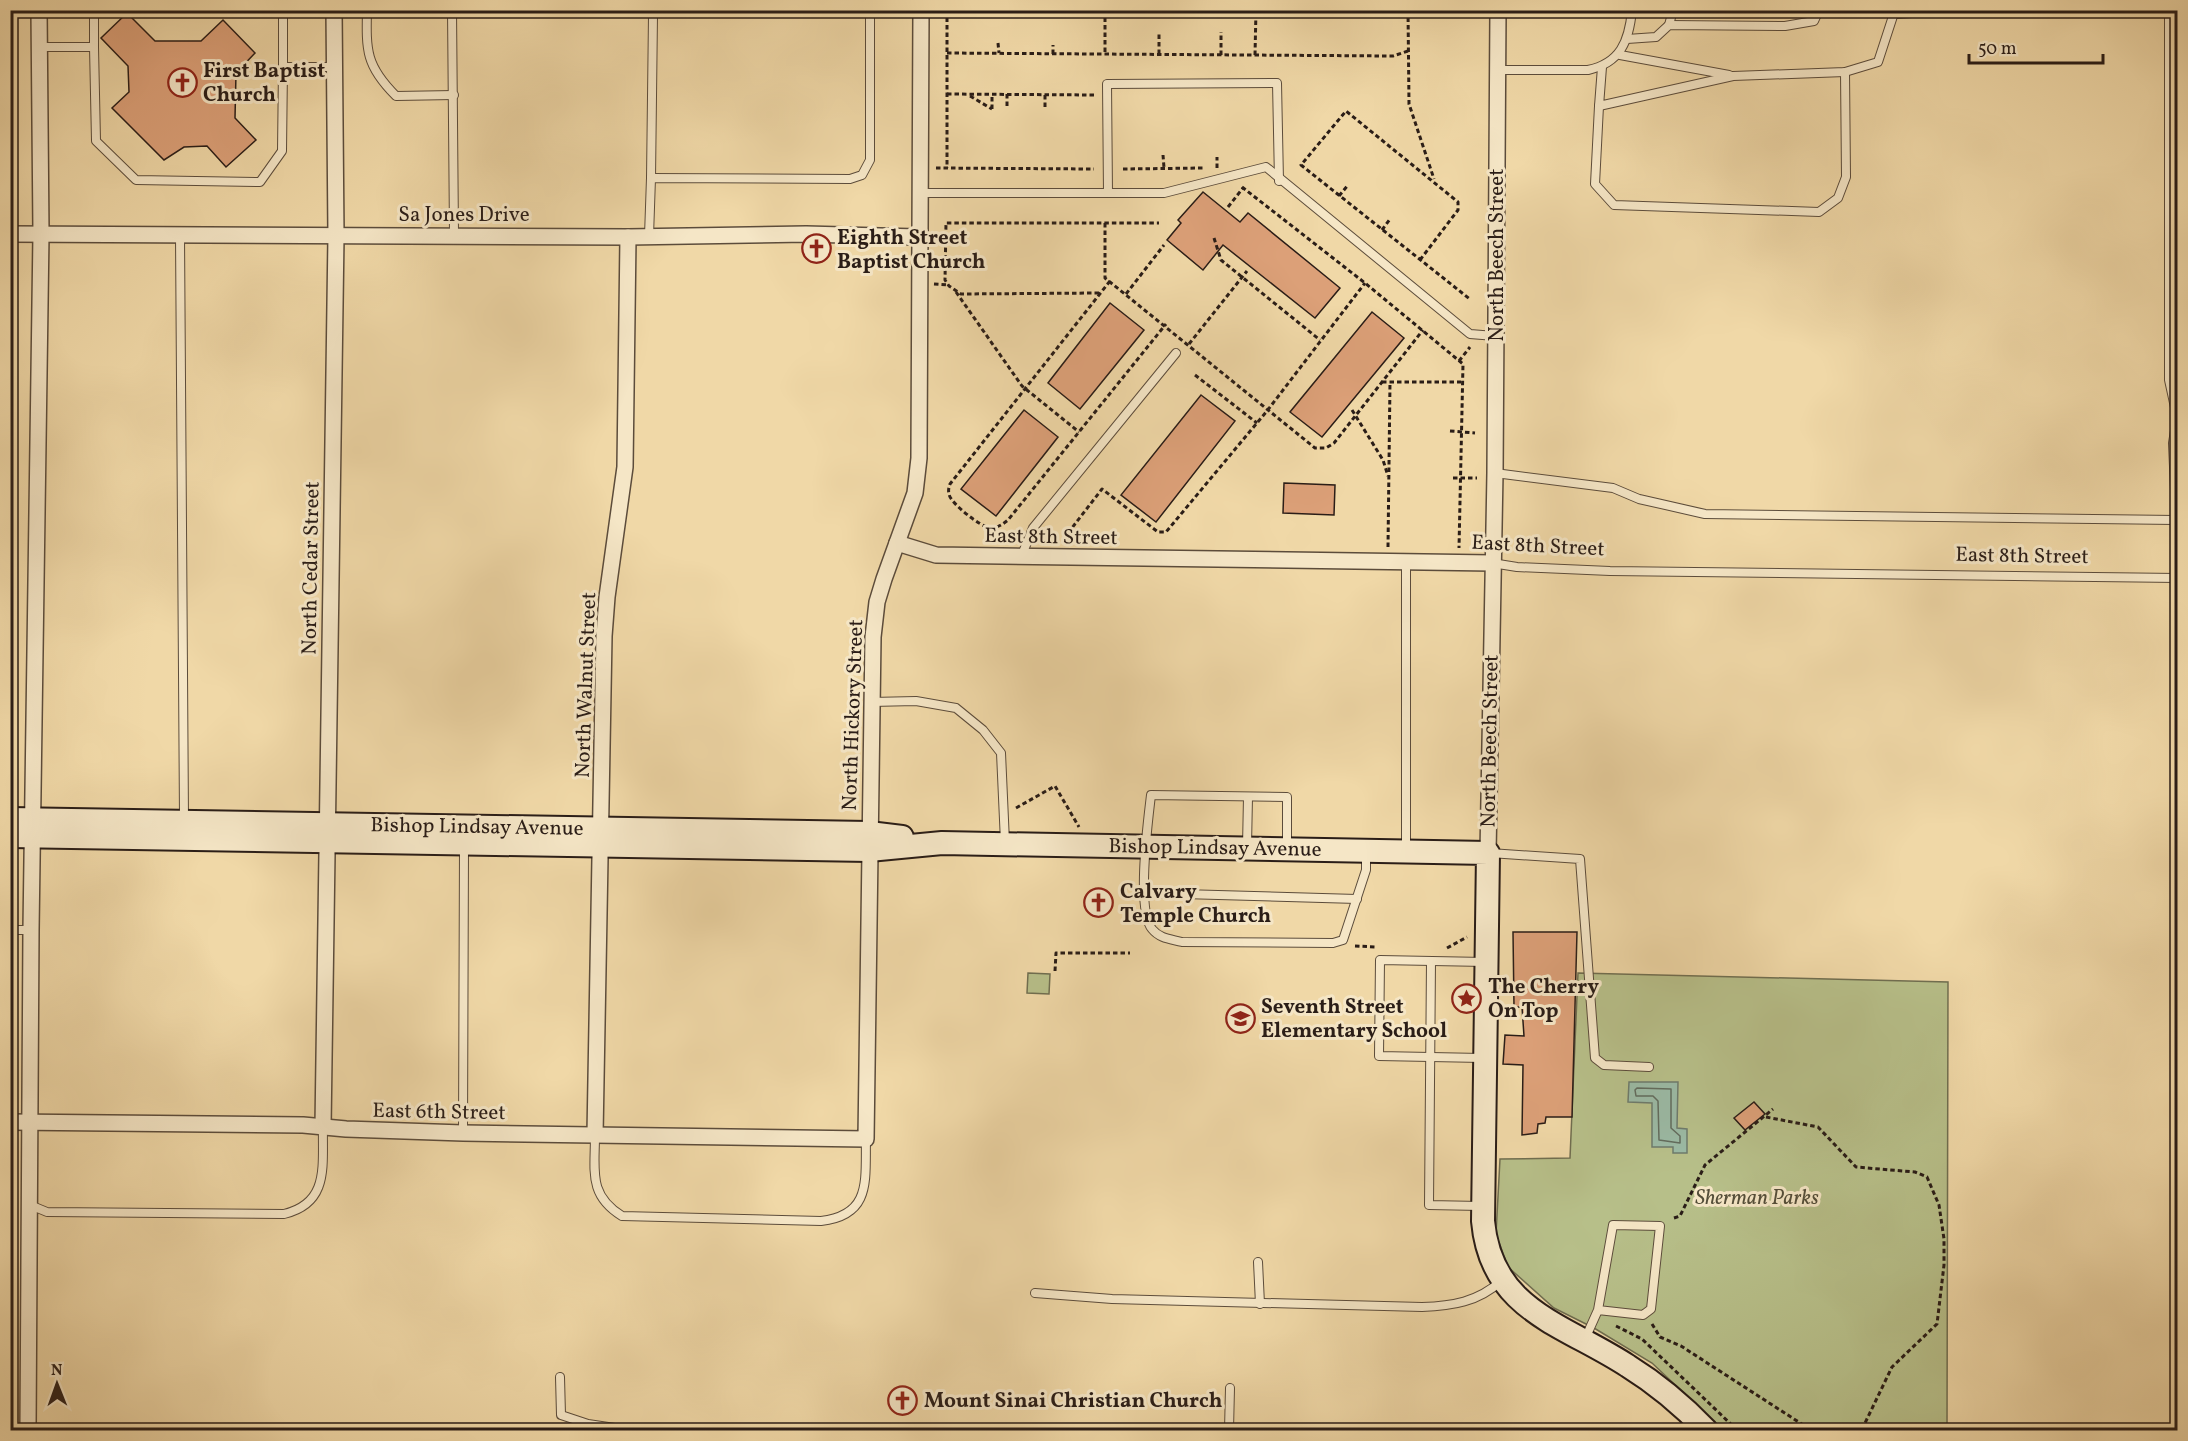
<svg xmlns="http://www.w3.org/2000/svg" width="2188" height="1441" font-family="Vollkorn,serif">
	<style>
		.green { fill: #b7bf89; stroke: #706e50; stroke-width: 1.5 }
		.water { fill: #9bbaa5; stroke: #6e7b6c; stroke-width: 1.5 }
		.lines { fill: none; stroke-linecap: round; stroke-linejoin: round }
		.shore { stroke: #626c5e; stroke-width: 1.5 }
		.building { fill: #dca078; stroke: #2a1d17; stroke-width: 1.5 }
		.lane-casing { stroke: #5c4c3b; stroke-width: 10 }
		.street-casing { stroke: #5c4c3b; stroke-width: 18 }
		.secondary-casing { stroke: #2a1d17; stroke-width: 26 }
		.path { stroke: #2a1d17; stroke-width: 3; stroke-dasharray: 4.5 3; stroke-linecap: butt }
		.lane { stroke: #f5e6c6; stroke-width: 8 }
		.street { stroke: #f5e6c6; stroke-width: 15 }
		.secondary { stroke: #f5e6c6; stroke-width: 22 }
		.labels { text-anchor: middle; stroke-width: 6; stroke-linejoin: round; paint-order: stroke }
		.poi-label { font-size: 21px; font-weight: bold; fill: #2a1d17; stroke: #f5e6c6; text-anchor: start }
		.street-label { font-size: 21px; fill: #2a1d17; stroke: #f5e6c6 }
		.park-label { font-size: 21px; font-style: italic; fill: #544e39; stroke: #f5e6c6 }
	</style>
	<rect width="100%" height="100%" fill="#f0d8a7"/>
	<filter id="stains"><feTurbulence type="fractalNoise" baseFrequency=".00333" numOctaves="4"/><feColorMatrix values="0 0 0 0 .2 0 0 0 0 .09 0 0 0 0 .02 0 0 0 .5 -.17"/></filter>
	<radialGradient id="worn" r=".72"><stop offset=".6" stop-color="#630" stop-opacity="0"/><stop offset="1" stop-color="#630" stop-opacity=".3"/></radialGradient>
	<!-- green -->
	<g class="green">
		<path d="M1028,973L1050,974L1049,994L1027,993Z"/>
		<path d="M1578,973L1948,982L1947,1430H1723L1652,1363L1594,1328L1554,1308L1508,1267L1496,1234L1500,1159L1570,1158Z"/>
	</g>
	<!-- water -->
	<path class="water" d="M1629,1082H1678L1677,1128L1687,1129V1153H1673V1147H1652V1103L1628,1102Z"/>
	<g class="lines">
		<!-- shore -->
		<path class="shore" d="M1637,1088L1671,1089V1128L1680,1136V1143L1659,1140L1658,1101L1653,1096H1636L1635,1090Z"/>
	</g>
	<!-- building -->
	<g class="building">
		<path d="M127,13L155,41H201L223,20L255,53L236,73L235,118L256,140L226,167L207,146L184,147L164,160L112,108L129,92L128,66L101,38Z"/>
		<path d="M1203,192L1240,222L1248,213L1340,288L1315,318L1223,245L1203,270L1167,240L1181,223L1178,220Z"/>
		<path d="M1110,303L1144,330L1080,409L1048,383Z"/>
		<path d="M1372,312L1404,338L1322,437L1290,412Z"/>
		<path d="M1201,395L1235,421L1156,522L1121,495Z"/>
		<path d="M1024,410L1058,437L996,516L961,489Z"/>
		<path d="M1284,483L1335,485L1334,515L1283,513Z"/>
		<path d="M1513,932H1577L1572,1117H1546L1545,1123L1538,1124L1537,1133L1522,1135L1523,1065L1503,1064L1505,1035L1524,1036L1522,1007H1514Z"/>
		<path d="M1754,1102L1765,1114L1745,1130L1734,1118Z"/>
	</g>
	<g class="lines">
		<defs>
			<g id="lane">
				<path d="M283,10V67H334"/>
				<path d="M367,10C366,51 366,66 396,96L454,95"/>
				<path d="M452,10L454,234"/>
				<path d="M2169,10V380L2176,412"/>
				<path d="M1895,14L1963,10"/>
				<path d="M1669,25L1673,10"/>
				<path d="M1627,39L1656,37L1669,25L1785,26L1814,21L1819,10"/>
				<path d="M39,47H94V10"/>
				<path d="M94,47L96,141L136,180L260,182L282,151L283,67"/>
				<path d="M1620,55L1729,75"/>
				<path d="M1602,67L1599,106L1733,76L1845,72L1878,62L1895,10"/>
				<path d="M1498,70H1588C1620,63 1629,42 1632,10"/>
				<path d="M1599,106L1595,184L1614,205L1819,212L1838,198L1846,177L1845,72"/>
				<path d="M651,178L653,15L656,10"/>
				<path d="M920,193H1164L1266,167L1470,334L1495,336"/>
				<path d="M1108,193L1107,84L1277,83L1279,181"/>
				<path d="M180,235L184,819"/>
				<path d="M649,236L651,178L850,179L862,175L870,160V10"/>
				<path d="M2178,412L2173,443L2178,562"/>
				<path d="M1495,473L1613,488L1639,499L1705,514L2176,520"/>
				<path d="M1021,557L1033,528L1176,353"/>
				<path d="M1406,561V850"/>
				<path d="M1492,563L1517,567L1610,571L2178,578"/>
				<path d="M871,702L916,701L956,708L983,730L1001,753L1005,842"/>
				<path d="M1247,846L1248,797"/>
				<path d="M1287,846V797L1151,795C1148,821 1136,910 1152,929C1160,939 1171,939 1182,942L1333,943L1343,940L1366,870V854"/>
				<path d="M1490,853L1580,859L1595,1058L1604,1065L1649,1067"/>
				<path d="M1146,893L1357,899"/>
				<path d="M10,930H31"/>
				<path d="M1431,961L1429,1205L1480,1206"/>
				<path d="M1482,1058L1379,1056L1380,960L1485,962"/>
				<path d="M463,1133L464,847"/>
				<path d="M595,1135C595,1171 588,1195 622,1216L821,1221C872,1215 865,1180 866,1139"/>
				<path d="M30,1205L47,1212L284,1214C330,1203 322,1165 323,1127"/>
				<path d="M1258,1262L1260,1304"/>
				<path d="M1035,1293L1112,1299L1422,1307C1452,1306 1478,1302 1501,1281"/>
				<path d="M1585,1339L1598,1310L1613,1225L1660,1226L1651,1309L1643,1315L1598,1310"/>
				<path d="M560,1377L561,1415L588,1424L628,1430"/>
				<path d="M1229,1430L1230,1388"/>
			</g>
			<g id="street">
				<path d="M10,234L628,237L806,234L918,237"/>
				<path d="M897,543L936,555L1492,563"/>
				<path d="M1488,853L1495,473L1498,10"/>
				<path d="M10,1122L303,1125L346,1129L463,1133L866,1139L873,637L877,602L884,579L915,493L919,458L921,10"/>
				<path d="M323,1127L336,236L334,10"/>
				<path d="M595,1135L604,636L607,597L625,467L628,237"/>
				<path d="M28,1430L31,930L41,234L39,10"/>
			</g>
			<g id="secondary">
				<path d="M10,819L869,833L902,837"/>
				<path d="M10,836L869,850L942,843L1488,853L1483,1221C1491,1311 1564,1324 1628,1366C1657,1384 1683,1406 1706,1430"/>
			</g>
		</defs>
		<!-- lane casing -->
		<use href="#lane" class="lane-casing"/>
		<!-- street casing -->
		<use href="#street" class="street-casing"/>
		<!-- secondary casing -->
		<use href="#secondary" class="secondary-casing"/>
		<!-- path -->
		<g class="path">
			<path d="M947,10V168"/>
			<path d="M1105,10V54"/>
			<path d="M1408,10L1409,104L1434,179"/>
			<path d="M998,43L999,53"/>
			<path d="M947,53L1393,56L1408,51"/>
			<path d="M1053,54V45"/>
			<path d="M1159,54V33"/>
			<path d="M1221,55V32"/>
			<path d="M1255,55L1256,10"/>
			<path d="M947,94L1094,95"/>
			<path d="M1007,94V109"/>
			<path d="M1045,95V109"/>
			<path d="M970,96L992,109"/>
			<path d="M992,109V94"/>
			<path d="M1163,155L1164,168"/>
			<path d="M936,168L1094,169"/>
			<path d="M1217,168V157"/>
			<path d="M1123,169L1205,168"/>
			<path d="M1242,187L1365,283L1463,364L1459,548"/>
			<path d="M1339,196L1348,185"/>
			<path d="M1228,207L1243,188"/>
			<path d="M1105,223V278L1315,448H1326L1334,443L1423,330"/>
			<path d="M1382,230L1390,219"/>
			<path d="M1214,238L1221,260L1320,340"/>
			<path d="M1420,260L1458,210V202L1346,111L1301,165L1471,300"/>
			<path d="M1110,281L950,484C949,487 948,490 949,494C950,503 981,527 990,528C998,528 1003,524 1008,520L1166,324"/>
			<path d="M934,284L948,285"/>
			<path d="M956,292L1022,386L1079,432"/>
			<path d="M1099,293L961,294L949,286L945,280L946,223H1159"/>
			<path d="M1126,294L1164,245"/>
			<path d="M1189,344L1247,271"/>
			<path d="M1459,361L1470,347"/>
			<path d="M1195,375L1257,423"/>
			<path d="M1382,382H1461"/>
			<path d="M1352,410L1383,460L1388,476"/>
			<path d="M1450,431L1475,433"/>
			<path d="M1453,478H1477"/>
			<path d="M1068,533L1102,489L1158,532H1166L1267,411L1365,283"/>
			<path d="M1388,547L1390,382"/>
			<path d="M1016,808L1055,786L1079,827"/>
			<path d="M1355,946L1377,947"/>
			<path d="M1447,948L1467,937"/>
			<path d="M1055,971L1056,953H1130"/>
			<path d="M1766,1117L1818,1127L1856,1167L1915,1172L1927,1177L1939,1205L1944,1239V1265L1937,1324L1892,1367L1865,1423L1857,1430"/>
			<path d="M1674,1218L1680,1216L1705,1165L1773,1109"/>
			<path d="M1652,1324L1660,1337L1681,1346L1811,1430"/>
			<path d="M1616,1326L1642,1339L1737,1430"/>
		</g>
		<!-- lane -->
		<use href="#lane" class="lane"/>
		<!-- street -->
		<use href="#street" class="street"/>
		<!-- secondary -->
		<use href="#secondary" class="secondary"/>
	</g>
	<!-- icons -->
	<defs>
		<symbol id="church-ring" viewBox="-11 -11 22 22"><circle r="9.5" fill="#f5e6c6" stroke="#8f2418" stroke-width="1.5"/><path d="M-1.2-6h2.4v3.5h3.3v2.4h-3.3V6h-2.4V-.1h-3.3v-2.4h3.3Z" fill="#8f2418"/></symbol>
		<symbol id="sight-ring" viewBox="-11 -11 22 22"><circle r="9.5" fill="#f5e6c6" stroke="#8f2418" stroke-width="1.5"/><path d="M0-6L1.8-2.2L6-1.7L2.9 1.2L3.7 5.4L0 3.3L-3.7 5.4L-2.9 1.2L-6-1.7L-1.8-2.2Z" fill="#8f2418"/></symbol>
		<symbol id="school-ring" viewBox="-11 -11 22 22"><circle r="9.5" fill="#f5e6c6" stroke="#8f2418" stroke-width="1.5"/><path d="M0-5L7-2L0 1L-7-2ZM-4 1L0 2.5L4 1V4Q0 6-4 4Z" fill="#8f2418"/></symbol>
	</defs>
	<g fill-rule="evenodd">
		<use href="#church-ring" x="166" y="66" width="33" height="33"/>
		<use href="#church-ring" x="800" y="232" width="33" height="33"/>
		<use href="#church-ring" x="1082" y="886" width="33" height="33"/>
		<use href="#sight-ring" x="1450" y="982" width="33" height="33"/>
		<use href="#school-ring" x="1224" y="1002" width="33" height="33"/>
		<use href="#church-ring" x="886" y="1384" width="33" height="33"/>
	</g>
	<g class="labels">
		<!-- poi labels -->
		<g class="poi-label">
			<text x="203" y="77">First Baptist<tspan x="203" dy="24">Church</tspan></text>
			<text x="837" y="244">Eighth Street<tspan x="837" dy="24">Baptist Church</tspan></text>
			<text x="1120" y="898">Calvary<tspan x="1120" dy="24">Temple Church</tspan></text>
			<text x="1488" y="993">The Cherry<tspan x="1488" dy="24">On Top</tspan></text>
			<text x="1261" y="1013">Seventh Street<tspan x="1261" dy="24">Elementary School</tspan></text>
			<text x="924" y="1407">Mount Sinai Christian Church</text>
		</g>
		<!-- street labels -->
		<g class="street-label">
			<text x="464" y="221">Sa Jones Drive</text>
			<text transform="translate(1496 255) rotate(-90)" y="7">North Beech Street</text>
			<text transform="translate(1051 536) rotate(1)" y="7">East 8th Street</text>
			<text transform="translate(1538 545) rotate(3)" y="7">East 8th Street</text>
			<text transform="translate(2022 555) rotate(1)" y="7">East 8th Street</text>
			<text transform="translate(310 568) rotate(-89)" y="7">North Cedar Street</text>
			<text transform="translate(585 685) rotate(-88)" y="7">North Walnut Street</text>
			<text transform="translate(852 715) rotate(-88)" y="7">North Hickory Street</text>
			<text transform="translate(1489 741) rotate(-89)" y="7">North Beech Street</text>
			<text transform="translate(477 826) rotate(1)" y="7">Bishop Lindsay Avenue</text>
			<text transform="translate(1215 847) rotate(1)" y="7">Bishop Lindsay Avenue</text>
			<text transform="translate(439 1111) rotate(1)" y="7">East 6th Street</text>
		</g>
		<!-- park labels -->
		<g class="park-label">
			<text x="1757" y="1204">Sherman Parks</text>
		</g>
	</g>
	<!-- margin -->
	<rect width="2188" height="1441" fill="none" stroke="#f0d8a7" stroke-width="36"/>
	<rect x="12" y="12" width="2164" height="1417" fill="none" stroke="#2a1d17" stroke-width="3"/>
	<rect x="18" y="18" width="2152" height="1405" fill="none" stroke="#2a1d17" stroke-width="1.5"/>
	<!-- north arrow -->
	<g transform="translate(57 1384) rotate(359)" stroke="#f5e6c6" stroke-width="4.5" paint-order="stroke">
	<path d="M0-4.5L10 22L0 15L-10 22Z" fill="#2a1d17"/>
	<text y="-9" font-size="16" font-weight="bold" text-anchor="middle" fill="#2a1d17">N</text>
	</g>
	<!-- scale -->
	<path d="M1969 54v9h134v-9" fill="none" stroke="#2a1d17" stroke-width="3"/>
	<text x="1978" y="54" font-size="18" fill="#2a1d17" stroke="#f5e6c6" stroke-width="4.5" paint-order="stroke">50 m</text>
	<rect width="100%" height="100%" filter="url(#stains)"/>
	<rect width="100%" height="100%" fill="url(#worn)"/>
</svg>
